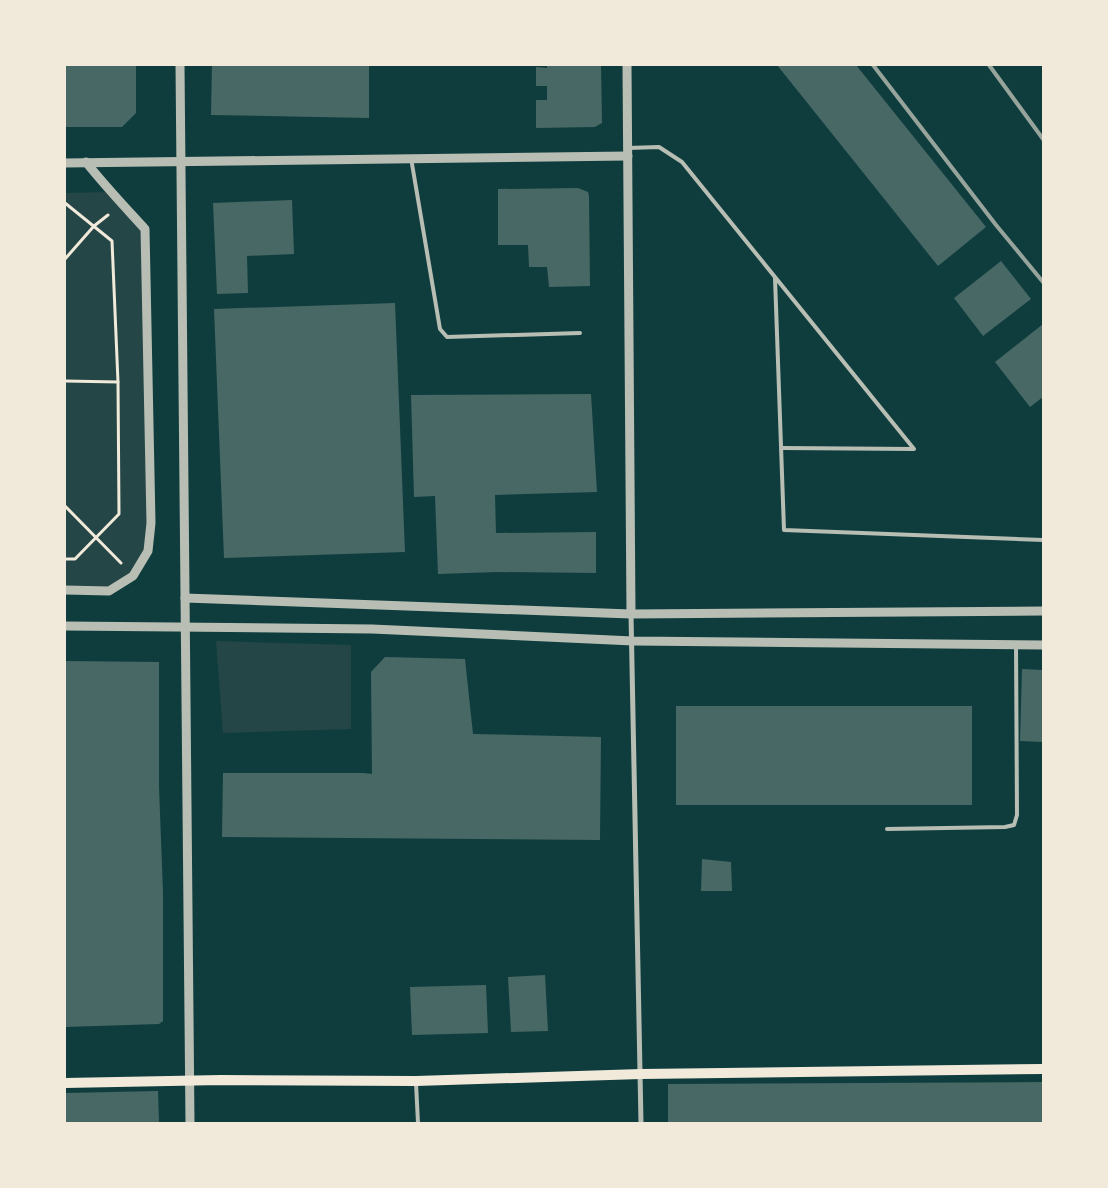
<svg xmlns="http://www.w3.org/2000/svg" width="1108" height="1188" font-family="Commissioner,sans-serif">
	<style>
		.green { fill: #244646 }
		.building { fill: #486865 }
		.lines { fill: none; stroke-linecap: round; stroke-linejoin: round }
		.path { stroke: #f1e9da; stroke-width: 3 }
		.service { stroke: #b8beb3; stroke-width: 4 }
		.minor { stroke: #b8beb3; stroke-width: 5 }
		.tertiary { stroke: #b8beb3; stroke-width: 9 }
		.secondary { stroke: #f1e9da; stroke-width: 10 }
		.rail { stroke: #97a49c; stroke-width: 4 }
	</style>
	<rect width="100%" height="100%" fill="#0f3d3e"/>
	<!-- green -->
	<g class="green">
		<path d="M110,192L145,229L148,551L133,576L109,591L65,590V193Z"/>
		<path d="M216,641L351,645V729L223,733Z"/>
	</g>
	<!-- building -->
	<g class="building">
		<path d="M65,65H136V113L122,127H65Z"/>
		<path d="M212,65H369V118L211,115Z"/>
		<path d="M547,65H601L602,123L595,127L536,128V100H547V86H536V67L547,68Z"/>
		<path d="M777,65H856L986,227L938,266Z"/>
		<path d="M578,188L588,192L589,196L590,286L549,287L547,267H529L528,245H498V189Z"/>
		<path d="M292,200L294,254L247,256L248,293L217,294L213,203Z"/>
		<path d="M1001,261L1031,299L983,336L954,298Z"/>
		<path d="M395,303L405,552L224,558L214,309Z"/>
		<path d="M1043,324V397L1030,407L995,362Z"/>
		<path d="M591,394L597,492L495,495L496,533L596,532V573L497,572L438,574L435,496L414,497L411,395Z"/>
		<path d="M385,657L465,659L473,734L601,737L600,840L222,837L223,773H363L372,774L371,672Z"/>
		<path d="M65,661L159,662V787L163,892V1021L159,1024L65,1027Z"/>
		<path d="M1022,669L1043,670V742L1020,741Z"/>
		<rect x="676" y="706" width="296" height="99"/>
		<path d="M702,859L731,862L732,891H701Z"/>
		<path d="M545,975L548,1031L511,1032L508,977Z"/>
		<path d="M486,985L488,1033L412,1035L410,987Z"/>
		<path d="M1043,1082V1123H668V1084Z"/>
		<path d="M158,1091L159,1123H65V1093Z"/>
	</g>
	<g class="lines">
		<!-- path -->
		<g class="path">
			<path d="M65,203L112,241L118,382L119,514L75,559H65"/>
			<path d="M65,259L94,226L108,215"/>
			<path d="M65,381L118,382"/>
			<path d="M65,506L121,563"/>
		</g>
		<!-- service -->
		<g class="service">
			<path d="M628,148L659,147L682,162L914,449L782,448"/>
			<path d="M411,158L440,329L447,337L580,333"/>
			<path d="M775,278L784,530L1043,540"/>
			<path d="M887,829L1005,827L1014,825L1017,815L1016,644"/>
			<path d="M416,1083L418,1123"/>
		</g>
		<!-- minor -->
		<path class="minor" d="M631,614L641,1123"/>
		<!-- tertiary -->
		<g class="tertiary">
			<path d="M180,65L190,1123"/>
			<path d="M627,65L631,614"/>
			<path d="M65,163L628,156"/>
			<path d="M65,590L109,591L133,576L148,551L151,523L145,229C125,207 105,186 86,162"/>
			<path d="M185,598L631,614L1043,611"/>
			<path d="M65,626L372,629L633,641L1043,645"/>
		</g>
		<!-- secondary -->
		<path class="secondary" d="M65,1083L221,1080L416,1081L641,1074L1043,1069"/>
		<!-- rail -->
		<g class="rail">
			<path d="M873,65L996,225L1043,282"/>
			<path d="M989,65L1043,139"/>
		</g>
	</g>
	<!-- border -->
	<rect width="1108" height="1188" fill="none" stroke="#f1e9da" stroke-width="132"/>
</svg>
